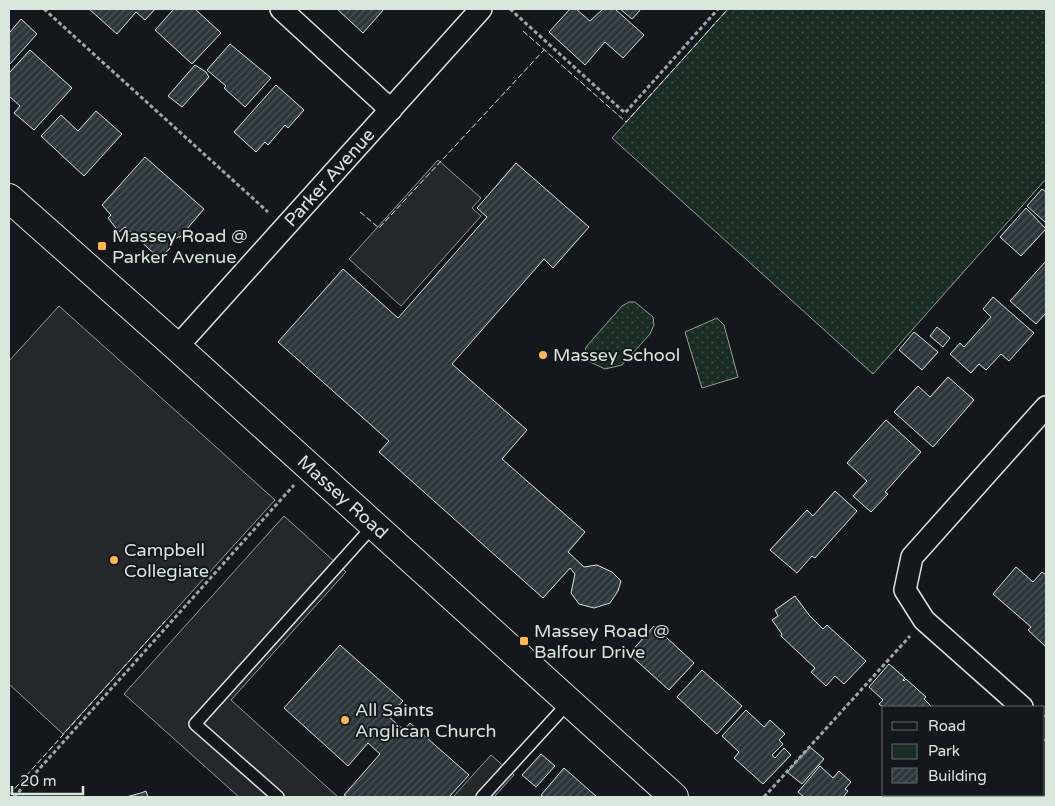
<svg xmlns="http://www.w3.org/2000/svg" width="1055" height="806" font-family="'Varela Round',sans-serif">
	<style>
		.green { fill: url(#green-dots); stroke: #939e99 }
		.parking { fill: #24282b; stroke: #939e99 }
		.building { fill: url(#building-hatch); stroke: #d8e6dc }
		.lines { fill: none; stroke-linecap: round; stroke-linejoin: round }
		.lane-casing { stroke: #d8e6dc; stroke-width: 14 }
		.street-casing { stroke: #d8e6dc; stroke-width: 24 }
		.secondary-casing { stroke: #d8e6dc; stroke-width: 30 }
		.path { stroke: #9da8a2; stroke-width: 3; stroke-dasharray: 4 2.5; stroke-linecap: butt }
		.lane { stroke: #14181c; stroke-width: 11 }
		.street { stroke: #14181c; stroke-width: 21 }
		.secondary { stroke: #14181c; stroke-width: 28 }
		.fence { stroke: #d8e6dc; stroke-width: 1; stroke-dasharray: 6 2.5; stroke-linecap: butt }
		.poi-dot { fill: #ffb74d; stroke: #14181c; stroke-width: 2 }
		.labels { text-anchor: middle; stroke-width: 4; stroke-linejoin: round; paint-order: stroke }
		.street-label { font-size: 18px; fill: #d8e6dc; stroke: #14181c }
		.poi-label { font-size: 18px; fill: #d8e6dc; stroke: #14181c; text-anchor: start }
	</style>
	<defs>
		<pattern id="green-dots" width="8" height="8" patternUnits="userSpaceOnUse" patternTransform="scale(1.25)"><rect width="8" height="8" fill="#1a2d24"/><path d="M2 2h.1M6 6h.1" fill="none" stroke="#3b4b43" stroke-width="1.8" stroke-linecap="round"/></pattern>
		<pattern id="building-hatch" width="6" height="6" patternUnits="userSpaceOnUse" patternTransform="scale(1.25)"><rect width="6" height="6" fill="#2c363c"/><path d="M-1 1l2-2M0 6l6-6M5 7l2-2" fill="none" stroke="#4a5358"/></pattern>
	</defs>
	<rect width="100%" height="100%" fill="#14181c"/>
	<!-- green -->
	<g class="green">
		<path d="M728,9H1046V179L873,374L612,138Z"/>
		<path d="M629,302H635L653,317L654,325L650,334L622,365L605,369L588,361L585,356L586,347L622,306Z"/>
		<path d="M717,318L724,325L738,377L702,388L685,332Z"/>
	</g>
	<!-- parking -->
	<g class="parking">
		<path d="M438,160L481,198L472,208L481,216L401,306L349,259Z"/>
		<path d="M59,306L275,500L63,734L9,684V361Z"/>
		<path d="M284,516L346,572L231,700L338,797H239L124,694Z"/>
		<path d="M491,755L514,775L494,797H453Z"/>
	</g>
	<!-- building -->
	<g class="building">
		<path d="M89,9H155L145,20L136,12L117,34Z"/>
		<path d="M174,9H195L221,33L192,64L155,30Z"/>
		<path d="M337,9H384L363,33Z"/>
		<path d="M570,9H576L590,21L603,9H615L644,35L623,58L605,42L585,65L549,32Z"/>
		<path d="M620,9H641L632,19Z"/>
		<path d="M21,19L37,34L9,65V30L10,32Z"/>
		<path d="M230,44L271,78L245,107L224,88L226,86L207,70Z"/>
		<path d="M30,50L72,88L34,130L14,113L20,106L9,96V73Z"/>
		<path d="M195,65L206,72L209,77L182,107L168,96Z"/>
		<path d="M276,85L304,110L288,128L285,125L268,145L265,142L256,152L234,132Z"/>
		<path d="M96,111L122,134L84,176L41,136L61,115L78,131Z"/>
		<path d="M145,157L204,209L180,237H178L170,245V248L160,259L125,227L119,232L108,218L111,215L102,205Z"/>
		<path d="M516,163L589,227L553,268L544,259L452,364L527,430L502,459L585,532L568,552L584,567L597,565L612,572L621,581L618,591L610,603L594,608L579,604L571,593L575,574L570,568L543,598L379,452L389,441L278,342L343,269L398,318L487,217L477,208Z"/>
		<path d="M1042,189L1046,192V223L1027,206Z"/>
		<path d="M1026,208L1046,229L1021,256L1000,237Z"/>
		<path d="M1046,261V313L1036,324L1010,301Z"/>
		<path d="M993,297L1034,333L1009,361L1001,354L986,370L979,364L971,373L950,354L960,343L964,347L991,317L983,309Z"/>
		<path d="M937,327L950,338L943,347L930,336Z"/>
		<path d="M914,332L938,352L922,370L899,350Z"/>
		<path d="M948,377L974,400L933,447L894,412L918,386L930,397Z"/>
		<path d="M886,420L921,452L885,492L888,494L871,512L853,496L867,481L847,463Z"/>
		<path d="M835,491L857,511L815,558L812,556L797,573L770,550L807,510L813,516Z"/>
		<path d="M1016,567L1033,582L1042,572L1046,575V647L1028,630L1031,627L993,594Z"/>
		<path d="M795,596L809,615L823,629L827,625L866,661L844,684L835,676L826,686L811,672L815,668L781,636L782,634L772,620L778,616L775,610Z"/>
		<path d="M654,626L694,663L669,690L629,654Z"/>
		<path d="M340,645L403,701L389,717L404,730L410,723L469,775L449,797H347L344,795L380,754L368,743L348,766L284,708Z"/>
		<path d="M889,664L905,678L903,680L904,681L906,679L926,697L924,699L932,707L884,708L879,704L883,700L869,687Z"/>
		<path d="M702,670L742,706L717,734L677,697Z"/>
		<path d="M746,710L764,727L770,720L785,734L779,740L783,744L772,755L775,758L784,748L791,755L763,784L734,758L739,752L722,736Z"/>
		<path d="M810,747L824,759L802,784L787,772Z"/>
		<path d="M541,754L555,766L536,787L522,775Z"/>
		<path d="M820,766L833,778L839,771L851,782L845,789L848,791L843,797H804L798,792Z"/>
		<path d="M564,768L597,797H544L541,795Z"/>
		<path d="M146,791L148,797H126L141,793Z"/>
		<path d="M970,795H1021L1024,797H973Z"/>
	</g>
	<g class="lines">
		<defs>
			<g id="lane">
				<path d="M278,797L195,724L374,525"/>
				<path d="M482,797L569,702"/>
			</g>
			<g id="street">
				<path d="M281,9L391,110"/>
				<path id="s1" d="M177,347L481,9"/>
				<path d="M1022,707L924,620L905,590L912,557L1046,407"/>
				<path d="M1044,727L1046,729"/>
			</g>
			<g id="secondary">
				<path id="s2" d="M9,198L177,347L674,797"/>
			</g>
		</defs>
		<!-- lane casing -->
		<use href="#lane" class="lane-casing"/>
		<!-- street casing -->
		<use href="#street" class="street-casing"/>
		<!-- secondary casing -->
		<use href="#secondary" class="secondary-casing"/>
		<!-- path -->
		<g class="path">
			<path d="M44,9L268,212"/>
			<path d="M510,9L625,113L718,9"/>
			<path d="M14,797L294,485"/>
			<path d="M764,797L910,636"/>
		</g>
		<!-- lane -->
		<use href="#lane" class="lane"/>
		<!-- street -->
		<use href="#street" class="street"/>
		<!-- secondary -->
		<use href="#secondary" class="secondary"/>
		<!-- fence -->
		<g class="fence">
			<path d="M523,31L626,122L728,9"/>
			<path d="M360,212L379,228L544,50"/>
			<path d="M9,795L165,621"/>
		</g>
	</g>
	<!-- markers -->
	<g class="poi-dot">
		<rect x="97" y="241" width="10" height="10" rx="2.5"/>
		<circle cx="543" cy="355" r="5"/>
		<circle cx="114" cy="560" r="5"/>
		<rect x="519" y="636" width="10" height="10" rx="2.5"/>
		<circle cx="345" cy="720" r="5"/>
	</g>
	<g class="labels">
		<!-- street labels -->
		<g class="street-label">
			<text dy="6" stroke="none"><textPath href="#s1" startOffset="228">Parker Avenue</textPath></text>
			<text dy="6" stroke="none"><textPath href="#s2" startOffset="448">Massey Road</textPath></text>
		</g>
		<!-- poi labels -->
		<g class="poi-label">
			<text x="112" y="242">Massey Road @<tspan x="112" dy="21">Parker Avenue</tspan></text>
			<text x="553" y="361">Massey School</text>
			<text x="124" y="556">Campbell<tspan x="124" dy="21">Collegiate</tspan></text>
			<text x="534" y="637">Massey Road @<tspan x="534" dy="21">Balfour Drive</tspan></text>
			<text x="355" y="716">All Saints<tspan x="355" dy="21">Anglican Church</tspan></text>
		</g>
	</g>
	<!-- border -->
	<rect width="1055" height="806" fill="none" stroke="#d8e6dc" stroke-width="20"/>
	<!-- legend -->
	<rect x="882" y="706" width="162" height="90" fill="#14181c" stroke="#626a69"/>
	<rect x="892" y="722" width="25" height="8" fill="#14181c" stroke="#626a69"/>
	<text x="928" y="731" font-size="15" fill="#d8e6dc">Road</text>
	<rect x="892" y="744" width="25" height="15" fill="#1a2d24" stroke="#626a69"/>
	<text x="928" y="756" font-size="15" fill="#d8e6dc">Park</text>
	<rect x="892" y="768" width="25" height="15" fill="url(#building-hatch)" stroke="#626a69"/>
	<text x="928" y="781" font-size="15" fill="#d8e6dc">Building</text>
	<!-- scale -->
	<path d="M12 786v8h71v-8" fill="none" stroke="#d8e6dc" stroke-width="2.5"/>
	<text x="20" y="786" font-size="15" fill="#d8e6dc" stroke="#14181c" stroke-width="4" paint-order="stroke">20 m</text>
</svg>
